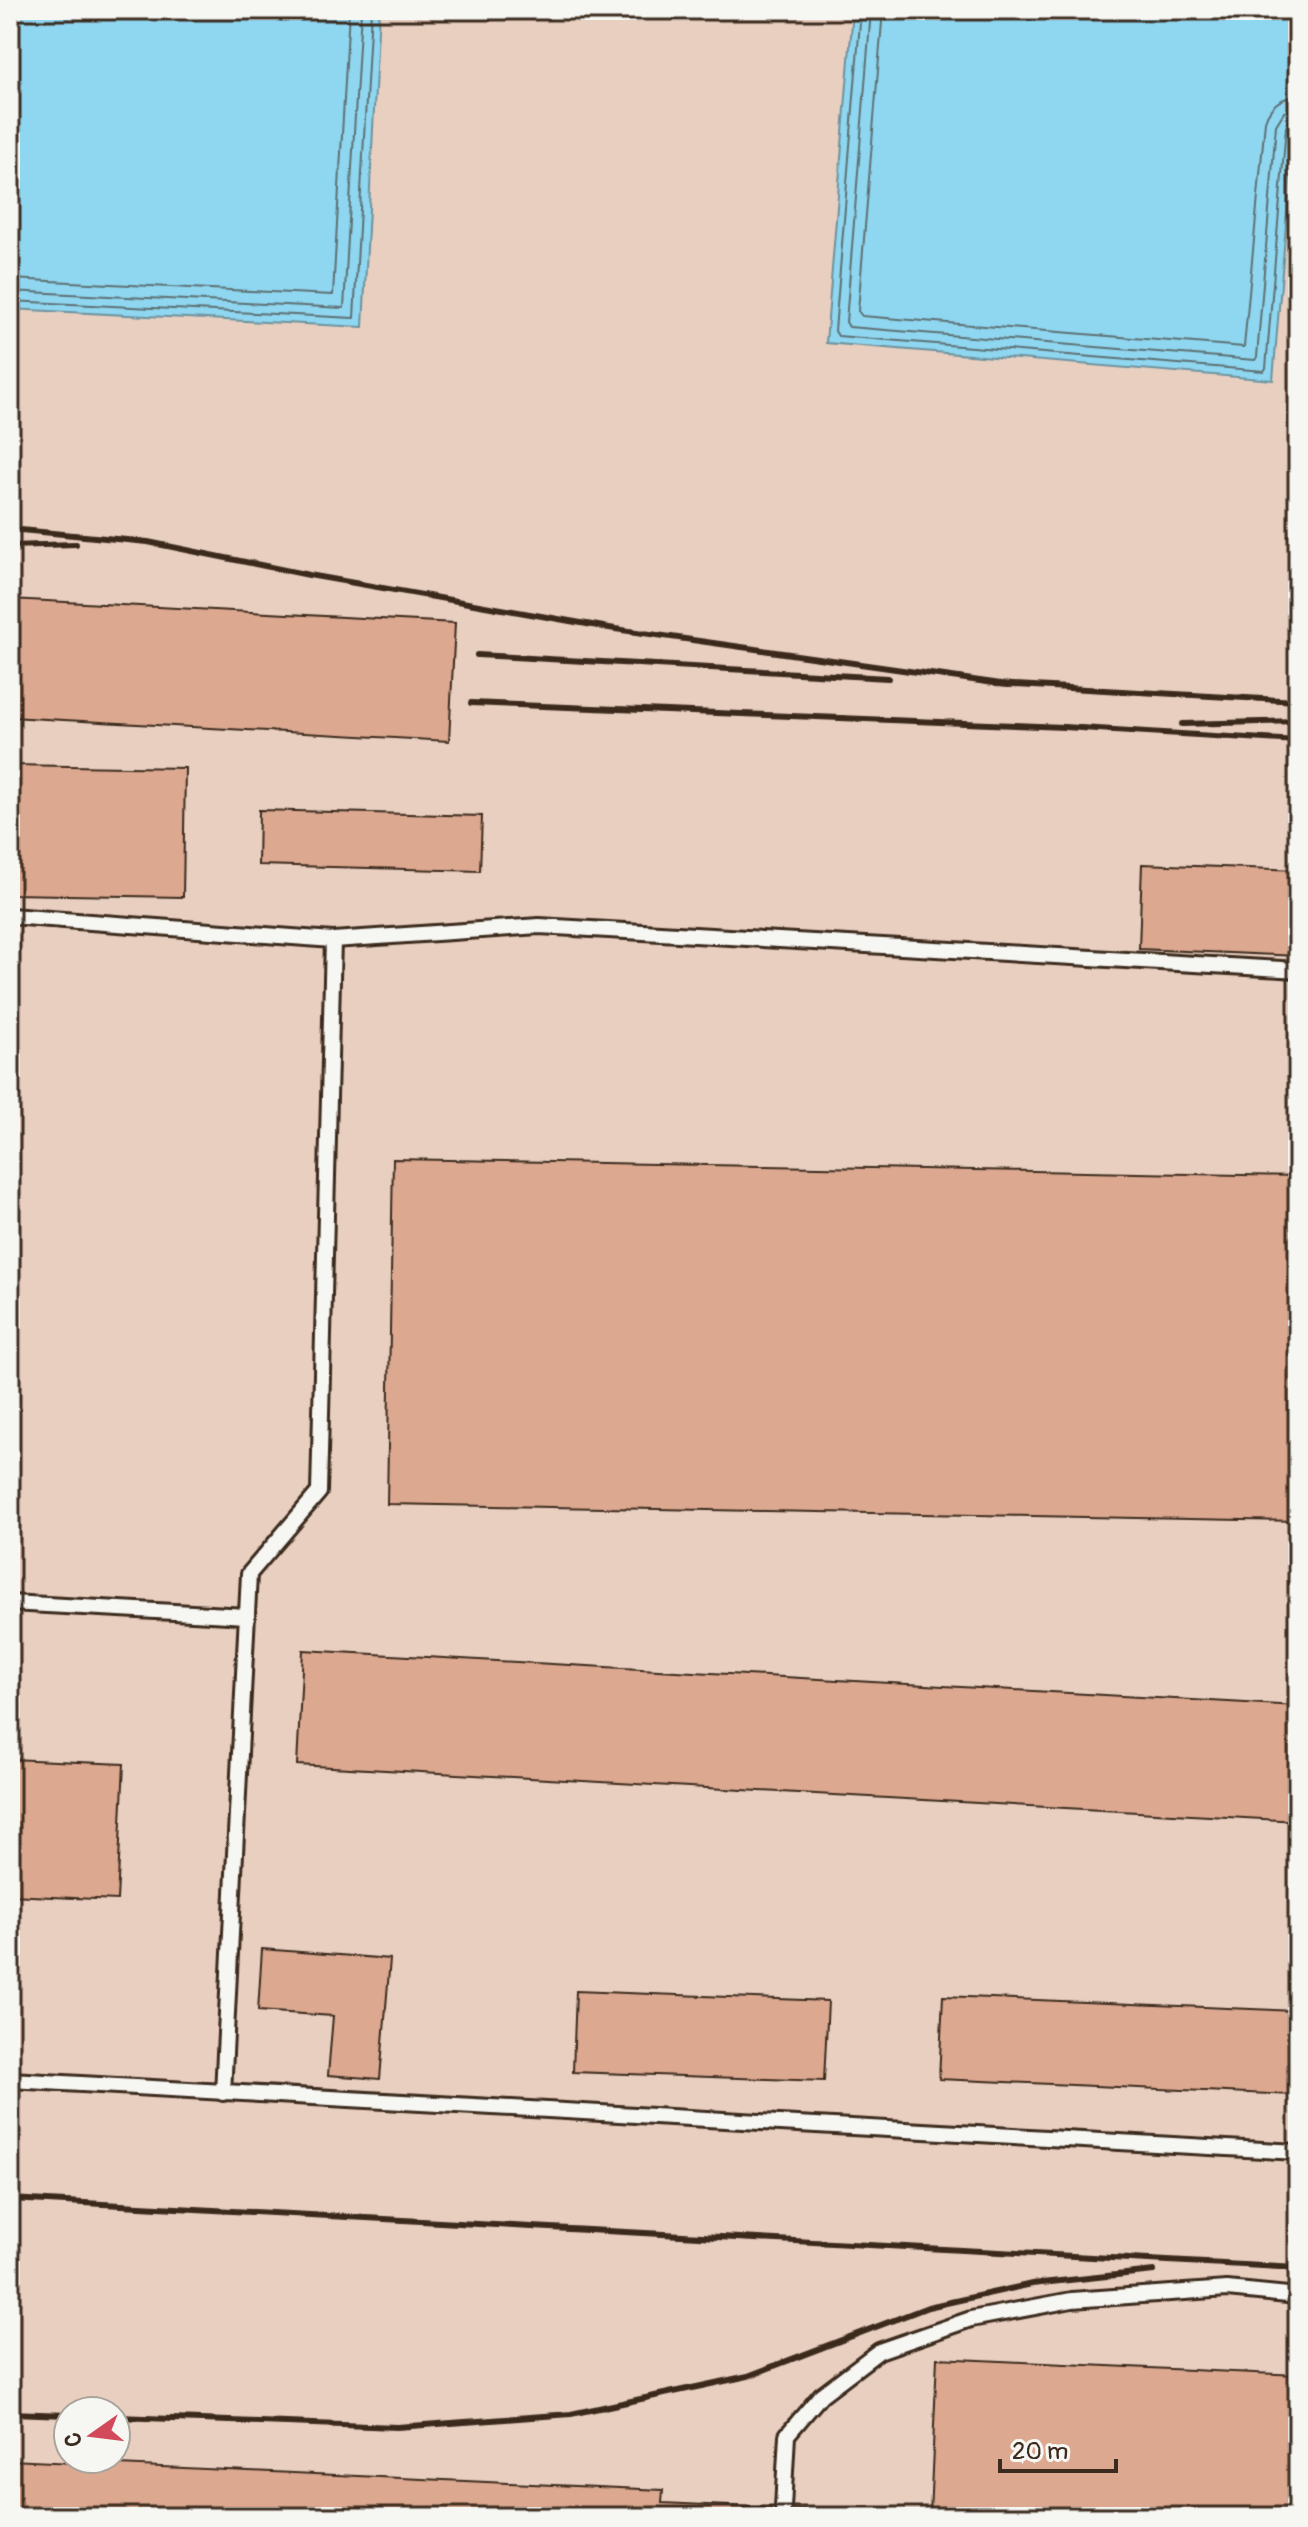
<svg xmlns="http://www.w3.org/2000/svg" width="1308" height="2527" font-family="Pangolin,sans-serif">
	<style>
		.built { fill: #e9cfc0; fill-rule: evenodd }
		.water { fill: #8fd7f1; stroke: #6d929d; stroke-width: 2 }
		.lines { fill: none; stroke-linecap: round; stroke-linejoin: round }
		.shore { stroke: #5d6f72; stroke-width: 2 }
		.building { fill: #dca990; stroke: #3b2a1e; stroke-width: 2 }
		.lane-casing { stroke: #3b2a1e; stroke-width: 20 }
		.lane { stroke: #f6f6f2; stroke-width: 14 }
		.rail { stroke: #3b2a1e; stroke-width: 6 }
	</style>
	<rect width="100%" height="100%" fill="#eedfd5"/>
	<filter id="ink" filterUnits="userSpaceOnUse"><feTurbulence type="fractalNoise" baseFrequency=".0125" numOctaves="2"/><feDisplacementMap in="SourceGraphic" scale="16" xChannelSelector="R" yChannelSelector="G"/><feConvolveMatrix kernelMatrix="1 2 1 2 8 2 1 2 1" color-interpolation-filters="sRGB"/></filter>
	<g filter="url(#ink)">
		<!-- built -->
		<path class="built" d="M10,10H1298V2517H10ZM68,2411H116V2459H68Z"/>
		<!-- water -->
		<g class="water">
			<path d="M10,10H379L363,327L10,309Z"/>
			<path d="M853,10H1298V79L1273,380L826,343Z"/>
		</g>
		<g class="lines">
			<!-- shore -->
			<g class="shore">
				<path d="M861,10L835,331L838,336L1264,371L1266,368L1286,127L1290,120L1298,118"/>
				<path d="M871,10L846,322L849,327L1255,360L1257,357L1276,125L1284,112L1298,108"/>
				<path d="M883,10L858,311L862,316L1244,347L1265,121C1270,105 1281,97 1298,96"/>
				<path d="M10,279L333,295L349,10"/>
				<path d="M10,291L344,308L361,10"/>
				<path d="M10,301L354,318L371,10"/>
			</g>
		</g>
		<!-- building -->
		<g class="building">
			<path d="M10,599L455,623L449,741L10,717Z"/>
			<path d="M10,765L185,768L183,897L10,894Z"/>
			<path d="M259,810L482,816L480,871L258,865Z"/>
			<path d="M1142,864L1298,870V956L1139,949Z"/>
			<path d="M393,1159L1298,1176V1521L387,1504Z"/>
			<path d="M303,1650L1298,1706V1821L297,1765Z"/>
			<path d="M10,1759L124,1764L117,1900L10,1895Z"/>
			<path d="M262,1949L390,1959L380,2079L328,2075L333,2016L258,2011Z"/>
			<path d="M576,1991L828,2001L824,2081L573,2072Z"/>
			<path d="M943,1996L1296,2011L1293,2095L939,2079Z"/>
			<path d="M937,2358L1298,2375V2517H10V2460L663,2490L662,2503L930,2515Z"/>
		</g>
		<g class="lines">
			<defs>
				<g id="lane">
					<path d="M10,916L333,940L539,926L1298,970"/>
					<path d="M10,1603L247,1616"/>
					<path d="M10,2080L1298,2152"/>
					<path d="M223,2093L249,1574L319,1492L333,940"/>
					<path d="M783,2508L787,2435L821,2395L879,2351L971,2319L1072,2300L1227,2289L1298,2296"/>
				</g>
			</defs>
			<!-- lane casing -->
			<use href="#lane" class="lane-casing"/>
			<!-- lane -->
			<use href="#lane" class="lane"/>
			<!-- rail -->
			<g class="rail">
				<path d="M10,529L148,542L309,575L615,629L1008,685"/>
				<path d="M10,546L76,544"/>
				<path d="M477,655L888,678"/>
				<path d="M996,684L1298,701"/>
				<path d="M471,703L1064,727L1298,741"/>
				<path d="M1182,724L1298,721"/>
				<path d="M10,2199L1298,2268"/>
				<path d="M10,2413L68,2415"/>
				<path d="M116,2417L397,2427L571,2414L748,2376L928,2307L1032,2284L1154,2271"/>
			</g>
		</g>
	</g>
	<!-- margin -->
	<rect width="1308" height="2527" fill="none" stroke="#f6f6f2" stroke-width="40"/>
	<rect x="20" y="20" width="1268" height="2487" fill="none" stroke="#3b2a1e" stroke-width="3" filter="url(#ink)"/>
	<!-- north arrow -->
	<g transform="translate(92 2435) rotate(256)"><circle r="38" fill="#f6f6f2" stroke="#aba49d" stroke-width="2"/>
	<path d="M0-6L14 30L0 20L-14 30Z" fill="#d1495b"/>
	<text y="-12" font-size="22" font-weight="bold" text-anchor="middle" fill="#3b2a1e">С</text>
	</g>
	<!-- scale -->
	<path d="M1000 2459v12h116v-12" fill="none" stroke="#3b2a1e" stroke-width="4"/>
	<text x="1012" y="2459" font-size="24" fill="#3b2a1e" stroke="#f6f6f2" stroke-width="6" paint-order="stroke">20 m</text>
</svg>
